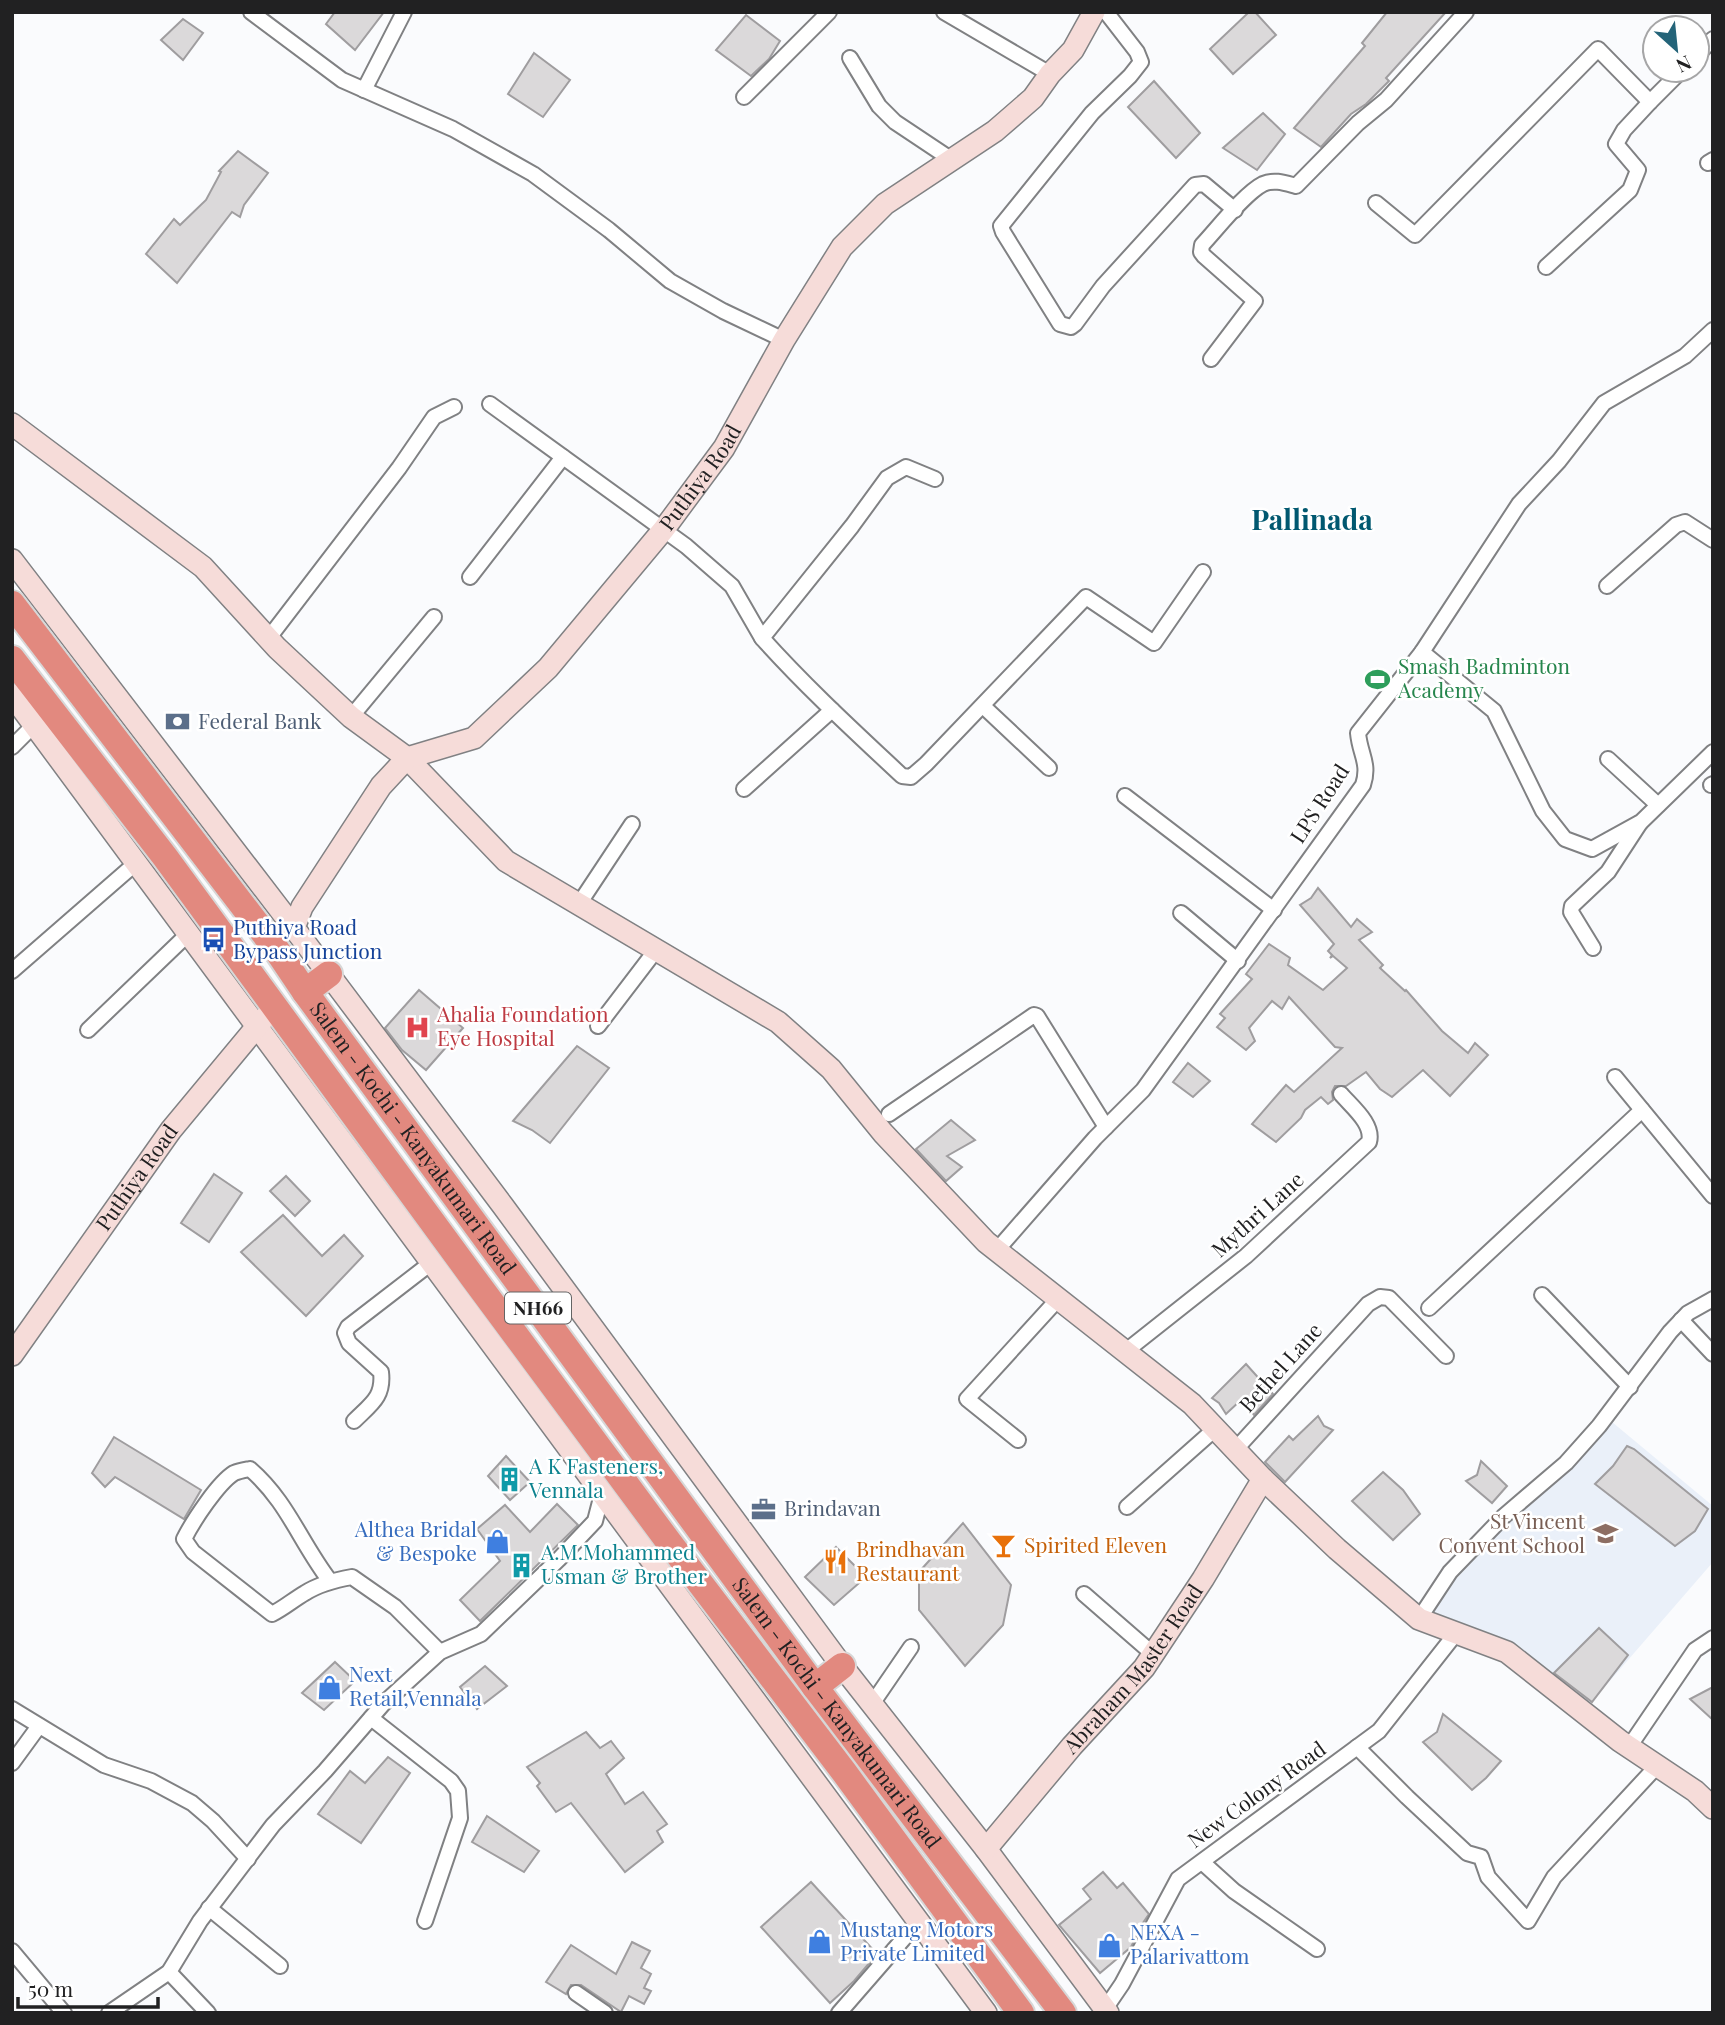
<svg xmlns="http://www.w3.org/2000/svg" width="1725" height="2025" font-family="'Playfair Display',serif">
	<style>
		.built { fill: #eaf0f9 }
		.building { fill: #dbd9da; stroke: #9f9d9f; stroke-width: 2 }
		.lines { fill: none; stroke-linecap: round; stroke-linejoin: round }
		.street-casing { stroke: #808183; stroke-width: 18 }
		.secondary-casing { stroke: #808183; stroke-width: 24 }
		.highway-casing { stroke: #d7d7d7; stroke-width: 30 }
		.street { stroke: #fff; stroke-width: 14 }
		.secondary { stroke: #f6dcd9; stroke-width: 21 }
		.highway { stroke: #e2897f; stroke-width: 26 }
		.labels { text-anchor: middle; stroke-width: 5; stroke-linejoin: round; paint-order: stroke }
		.shield { fill: #fff; stroke: #646464; stroke-width: 2 }
		.shield-label { font-size: 19px; font-weight: bold; fill: #212122 }
		.street-label { font-size: 21px; fill: #212122; stroke: #fff }
		.leisure-label { font-size: 21px; fill: #27864d; stroke: #fff; text-anchor: start }
		.service-label { font-size: 21px; fill: #4e5e75; stroke: #fff; text-anchor: start }
		.transit-label { font-size: 21px; fill: #164399; stroke: #fff; text-anchor: start }
		.health-label { font-size: 21px; fill: #be3a42; stroke: #fff; text-anchor: start }
		.culture-label { font-size: 21px; fill: #0d838f; stroke: #fff; text-anchor: start }
		.education-label { font-size: 21px; fill: #785e54; stroke: #fff; text-anchor: end }
		.shop-label { font-size: 21px; fill: #366cbe; stroke: #fff; text-anchor: start }
		.food-label { font-size: 21px; fill: #c56008; stroke: #fff; text-anchor: start }
		.district-label { font-size: 28px; font-weight: bold; fill: #015870; stroke: #fff }
	</style>
	<rect width="100%" height="100%" fill="#fafbfd"/>
	<!-- built -->
	<path class="built" d="M1606,1417L1713,1506V1562L1589,1705L1419,1619Z"/>
	<!-- building -->
	<g class="building">
		<path d="M335,12H384L355,50L326,24Z"/>
		<path d="M1249,12H1255L1276,35L1233,74L1210,49Z"/>
		<path d="M1387,12H1446L1386,78L1389,81L1366,104L1351,114L1321,147L1294,128L1365,46L1362,43Z"/>
		<path d="M746,15L780,41L769,59L751,76L716,50Z"/>
		<path d="M183,19L203,33L183,60L161,40Z"/>
		<path d="M534,53L570,80L543,117L508,94Z"/>
		<path d="M1154,81L1200,133L1176,158L1128,107Z"/>
		<path d="M1263,113L1285,134L1257,170L1223,148Z"/>
		<path d="M238,151L268,173L244,205L240,217L232,212L177,283L146,254L174,219L180,225L206,200L221,172L219,171Z"/>
		<path d="M1318,888L1351,927L1357,919L1372,932L1359,940L1383,965L1380,968L1405,991L1406,990L1442,1031L1468,1053L1475,1043L1488,1055L1450,1096L1423,1070L1392,1097L1380,1089L1366,1072L1346,1086H1335L1332,1092L1333,1100L1328,1104L1321,1097L1305,1110L1301,1118L1276,1142L1252,1124L1286,1085L1294,1092L1342,1048L1335,1047L1289,997L1282,1009L1272,1001L1249,1028L1255,1041L1246,1050L1217,1027L1225,1018L1220,1014L1252,979L1246,974L1269,944L1290,958L1288,965L1323,990L1347,968L1333,956L1330,958L1332,955L1328,951L1334,944L1300,905L1311,898Z"/>
		<path d="M419,990L463,1028L426,1070L402,1050L385,1028Z"/>
		<path d="M577,1046L609,1068L550,1143L532,1130L513,1121Z"/>
		<path d="M1188,1063L1210,1081L1193,1097L1173,1082Z"/>
		<path d="M951,1120L975,1140L947,1156L962,1167L946,1181L916,1149Z"/>
		<path d="M214,1174L242,1193L209,1242L181,1223Z"/>
		<path d="M286,1176L310,1201L295,1216L270,1191Z"/>
		<path d="M283,1215L322,1256L344,1235L363,1256L306,1316L241,1252Z"/>
		<path d="M1246,1364L1273,1394L1254,1415L1242,1399L1226,1414L1219,1403L1212,1398Z"/>
		<path d="M1318,1416L1324,1426L1333,1430L1285,1482L1265,1462L1289,1436L1293,1440Z"/>
		<path d="M114,1437L201,1490L184,1519L115,1477L105,1487L92,1473Z"/>
		<path d="M1627,1446L1634,1449L1708,1509L1695,1531L1675,1546L1595,1484L1613,1466Z"/>
		<path d="M506,1456L530,1482L510,1500L488,1476Z"/>
		<path d="M1481,1461L1507,1486L1492,1503L1466,1481L1477,1475Z"/>
		<path d="M1383,1472L1403,1490L1420,1514L1393,1540L1352,1501Z"/>
		<path d="M557,1504L578,1525L480,1621L460,1600L500,1561L477,1529L505,1505L530,1532Z"/>
		<path d="M963,1523L1011,1585L1003,1625L965,1666L919,1610V1572Z"/>
		<path d="M836,1547L866,1577L834,1605L805,1577Z"/>
		<path d="M1599,1628L1628,1655L1592,1702L1554,1673Z"/>
		<path d="M335,1662L355,1681L324,1710L302,1693Z"/>
		<path d="M485,1666L507,1686L477,1709L460,1687Z"/>
		<path d="M1713,1687V1720L1690,1699Z"/>
		<path d="M1443,1714L1501,1761L1486,1778L1472,1790L1423,1742L1437,1732Z"/>
		<path d="M586,1732L600,1748L611,1741L624,1758L606,1774L625,1804L643,1792L667,1824L657,1831L663,1842L625,1872L571,1803L556,1812L537,1786L540,1783L527,1767Z"/>
		<path d="M388,1757L410,1773L361,1843L318,1814L350,1771L365,1783Z"/>
		<path d="M487,1816L539,1851L524,1872L472,1842Z"/>
		<path d="M1103,1872L1117,1888L1123,1883L1149,1914L1136,1933L1137,1935L1131,1947L1100,1973L1059,1925L1091,1899L1083,1889Z"/>
		<path d="M811,1882L877,1954L854,1981L830,2003L761,1927Z"/>
		<path d="M632,1942L650,1951L641,1968L651,1974L644,1988L651,1991L644,2004L629,1996L621,2012L581,1985H571L566,1994L546,1982L571,1945L616,1974Z"/>
	</g>
	<g class="lines">
		<defs>
			<g id="street">
				<path d="M251,12L342,80L453,129L533,174L609,230L670,281L723,311L784,340"/>
				<path d="M944,12L1050,74"/>
				<path d="M1106,12L1137,52L1141,62L1130,76L1092,113L1001,226L1003,232L1060,324L1071,327L1075,324L1103,286L1195,185L1204,184L1235,210"/>
				<path d="M1697,55L1713,39"/>
				<path d="M850,58L879,106L895,122L952,160"/>
				<path d="M364,90L404,12"/>
				<path d="M744,97L829,12"/>
				<path d="M1708,163L1713,160"/>
				<path d="M1376,203L1415,235L1598,49L1650,102L1682,70"/>
				<path d="M1546,267L1630,190L1638,170L1616,144L1624,130L1650,102"/>
				<path d="M1211,359L1255,301L1204,256L1201,252L1202,245C1217,229 1245,193 1263,184C1274,179 1285,183 1296,186L1358,123L1386,100L1466,12"/>
				<path d="M490,404L686,546L732,586L762,638L852,526L887,478L906,467L935,479"/>
				<path d="M470,577L563,457"/>
				<path d="M1607,586L1676,525L1685,522L1713,540"/>
				<path d="M762,638C806,687 854,731 902,776L911,777L926,764L1086,597L1154,643L1203,572"/>
				<path d="M268,639L399,468L434,417L454,407"/>
				<path d="M1422,652L1494,711L1543,811L1565,839L1592,849L1641,822L1713,752"/>
				<path d="M983,706L1049,768"/>
				<path d="M351,717L434,617"/>
				<path d="M12,747L34,725"/>
				<path d="M1608,759L1658,805"/>
				<path d="M1711,785L1713,784"/>
				<path d="M744,789L832,710"/>
				<path d="M1125,796L1274,910"/>
				<path d="M579,904L632,824"/>
				<path d="M1181,913L1238,961"/>
				<path d="M1593,948L1571,912L1572,906L1608,872L1640,823"/>
				<path d="M12,971L136,863"/>
				<path d="M598,1026L656,950"/>
				<path d="M88,1030L188,934"/>
				<path d="M1615,1077L1713,1196"/>
				<path d="M889,1114L1034,1015L1037,1016L1106,1127"/>
				<path d="M997,1250L1095,1138L1143,1090L1363,785C1370,763 1360,755 1358,733L1422,652L1519,504L1559,461L1604,403L1685,356L1713,330"/>
				<path d="M1542,1295L1630,1387"/>
				<path d="M1429,1308L1642,1110"/>
				<path d="M1681,1320L1713,1354"/>
				<path d="M1126,1351L1246,1256L1369,1142C1374,1124 1352,1107 1341,1094"/>
				<path d="M354,1421C371,1404 384,1397 381,1372L349,1343L345,1333L348,1327L431,1263"/>
				<path d="M1018,1440L967,1399L1059,1298"/>
				<path d="M1235,1450L1368,1304L1380,1297L1389,1298L1446,1356"/>
				<path d="M1127,1507L1215,1429"/>
				<path d="M330,1581C300,1542 288,1502 250,1469C245,1470 239,1471 234,1473C218,1483 193,1521 184,1539L193,1552L272,1614C284,1608 293,1600 305,1593C319,1584 335,1580 352,1577L395,1607L440,1652"/>
				<path d="M1084,1594L1153,1654"/>
				<path d="M1419,1619L1450,1572L1504,1516L1566,1463L1599,1426L1670,1332L1688,1313L1713,1299"/>
				<path d="M872,1704L911,1647"/>
				<path d="M12,1709L104,1765L151,1781L192,1803L213,1821L248,1859"/>
				<path d="M371,1718L451,1781L458,1791L460,1818L425,1921"/>
				<path d="M1357,1747L1407,1797L1467,1853L1481,1857L1488,1877L1528,1921L1554,1877L1657,1766"/>
				<path d="M1629,1747L1695,1650L1713,1638"/>
				<path d="M12,1763L39,1726"/>
				<path d="M1202,1862L1234,1891L1317,1949"/>
				<path d="M209,1908L280,1966"/>
				<path d="M12,1951L64,2013"/>
				<path d="M169,1972L208,2013"/>
				<path d="M576,1993L605,2013"/>
				<path d="M1105,2009L1122,1984L1178,1879L1379,1731L1457,1632"/>
				<path d="M109,2013L169,1972L200,1921L273,1825L325,1771L383,1704L440,1652L481,1634L559,1559L595,1521L602,1494"/>
				<path d="M839,2013L919,1921"/>
			</g>
			<g id="secondary">
				<path d="M12,424L203,567L277,648L351,717L407,758L506,861L778,1022L831,1069L883,1133L986,1242L1192,1404L1263,1479L1337,1549L1419,1619L1507,1652L1620,1741L1695,1791L1713,1808"/>
				<path d="M12,560L294,928L503,1206L842,1666L986,1849L1108,2013"/>
				<path d="M12,695L986,2013"/>
				<path id="s1" d="M294,928L302,907L381,786L407,758L474,738L548,668L664,529L724,448L784,340L842,247L885,204L995,131L1033,98L1050,74L1073,50L1094,12"/>
				<path id="s2" d="M12,1355L171,1130L264,1018"/>
				<path id="s3" d="M986,1849L1072,1746L1144,1668L1203,1579L1263,1479"/>
			</g>
			<g id="highway">
				<path id="s4" d="M12,604L276,949L305,992L815,1687L1063,2013"/>
				<path d="M12,659L165,857L474,1279L668,1541L844,1772L1021,2013"/>
				<path d="M305,992L329,974"/>
				<path d="M815,1687L842,1666"/>
			</g>
		</defs>
		<!-- street casing -->
		<use href="#street" class="street-casing"/>
		<!-- secondary casing -->
		<use href="#secondary" class="secondary-casing"/>
		<!-- highway casing -->
		<use href="#highway" class="highway-casing"/>
		<!-- street -->
		<use href="#street" class="street"/>
		<!-- secondary -->
		<use href="#secondary" class="secondary"/>
		<!-- highway -->
		<use href="#highway" class="highway"/>
	</g>
	<!-- icons -->
	<defs>
		<symbol id="stadium-bare" viewBox="-9 -9 18 18"><path d="M0-5a6.5 5 0 1 0 0 10a6.5 5 0 1 0 0-10ZM-3.5-1.8h7v3.6h-7Z" fill="#2e9e5b" stroke="#fff" stroke-width="2.5" paint-order="stroke"/></symbol>
		<symbol id="bank-bare" viewBox="-9 -9 18 18"><path d="M-6-4H6V4H-6ZM0-2.3a2.3 2.3 0 1 0 0 4.6a2.3 2.3 0 1 0 0-4.6Z" fill="#5c6f8a" stroke="#fff" stroke-width="2.5" paint-order="stroke"/></symbol>
		<symbol id="bus-bare" viewBox="-9 -9 18 18"><path d="M-5-6H5V4H4V6H2V4H-2V6H-4V4H-5ZM-3.5-4V0h7V-4ZM-3.5 1.2v1.5H-2V1.2ZM2 1.2v1.5H3.5V1.2Z" fill="#1a4fb4" stroke="#fff" stroke-width="2.5" paint-order="stroke"/></symbol>
		<symbol id="hospital-bare" viewBox="-9 -9 18 18"><path d="M-5-5h3v3.5h4V-5h3V5h-3V1.5h-4V5h-3Z" fill="#e0444e" stroke="#fff" stroke-width="2.5" paint-order="stroke"/></symbol>
		<symbol id="building-bare" viewBox="-9 -9 18 18"><path d="M-4-6H4V6H1V3H-1V6H-4ZM-2.5-4.3h1.7v1.8h-1.7ZM.8-4.3h1.7v1.8H.8ZM-2.5-1h1.7V.8h-1.7ZM.8-1h1.7V.8H.8Z" fill="#0f9aa8" stroke="#fff" stroke-width="2.5" paint-order="stroke"/></symbol>
		<symbol id="office-bare" viewBox="-9 -9 18 18"><path d="M-6-3h4V-5.5h4V-3h4V5H-6ZM-1-4.5V-3h2v-1.5ZM-6 0V1H6V0Z" fill="#5c6f8a" stroke="#fff" stroke-width="2.5" paint-order="stroke"/></symbol>
		<symbol id="school-bare" viewBox="-9 -9 18 18"><path d="M0-5L7-2L0 1L-7-2ZM-4 1L0 2.5L4 1V4Q0 6-4 4Z" fill="#8d6e63" stroke="#fff" stroke-width="2.5" paint-order="stroke"/></symbol>
		<symbol id="shop-bare" viewBox="-9 -9 18 18"><path d="M-5-2.5h2.3a2.7 3.5 0 0 1 5.4 0H5L5.5 6h-11ZM-1.5-2.5h3a1.5 2.3 0 0 0-3 0Z" fill="#3f7fe0" stroke="#fff" stroke-width="2.5" paint-order="stroke"/></symbol>
		<symbol id="bar-bare" viewBox="-9 -9 18 18"><path d="M-6-5H6L.8 .8V4.5H3.5V6h-7V4.5H-.8V.8Z" fill="#e8710a" stroke="#fff" stroke-width="2.5" paint-order="stroke"/></symbol>
		<symbol id="restaurant-bare" viewBox="-9 -9 18 18"><path d="M-5-6h1v4h1v-4h1v4h1v-4h1v5L-1.5 .5V6h-2V.5L-5-1ZM5-6V6H3V1.5H1.5Q1.5-4 5-6Z" fill="#e8710a" stroke="#fff" stroke-width="2.5" paint-order="stroke"/></symbol>
	</defs>
	<g fill-rule="evenodd">
		<use href="#stadium-bare" x="1360" y="662" width="35" height="35"/>
		<use href="#bank-bare" x="160" y="704" width="35" height="35"/>
		<use href="#bus-bare" x="196" y="922" width="35" height="35"/>
		<use href="#hospital-bare" x="400" y="1010" width="35" height="35"/>
		<use href="#building-bare" x="492" y="1462" width="35" height="35"/>
		<use href="#office-bare" x="746" y="1492" width="35" height="35"/>
		<use href="#school-bare" x="1588" y="1516" width="35" height="35"/>
		<use href="#shop-bare" x="480" y="1524" width="35" height="35"/>
		<use href="#bar-bare" x="986" y="1528" width="35" height="35"/>
		<use href="#restaurant-bare" x="818" y="1544" width="35" height="35"/>
		<use href="#building-bare" x="504" y="1548" width="35" height="35"/>
		<use href="#shop-bare" x="312" y="1670" width="35" height="35"/>
		<use href="#shop-bare" x="802" y="1924" width="35" height="35"/>
		<use href="#shop-bare" x="1092" y="1928" width="35" height="35"/>
	</g>
	<g class="labels">
		<!-- shield labels -->
		<rect class="shield" x="505" y="1292.5" width="66" height="31" rx="5"/>
		<g class="shield-label">
			<text x="538" y="1315">NH66</text>
		</g>
		<!-- street labels -->
		<g class="street-label">
			<text dy="7" stroke="none"><textPath href="#s1" startOffset="621">Puthiya Road</textPath></text>
			<text transform="translate(1320 804) rotate(-57)" y="7">LPS Road</text>
			<text dy="7" stroke="none"><textPath href="#s4" startOffset="668">Salem - Kochi - Kanyakumari Road</textPath></text>
			<text dy="7" stroke="none"><textPath href="#s2" startOffset="217">Puthiya Road</textPath></text>
			<text transform="translate(1258 1215) rotate(-42)" y="7">Mythri Lane</text>
			<text transform="translate(1281 1368) rotate(-48)" y="7">Bethel Lane</text>
			<text dy="7" stroke="none"><textPath href="#s3" startOffset="233">Abraham Master Road</textPath></text>
			<text dy="7" stroke="none"><textPath href="#s4" startOffset="1382">Salem - Kochi - Kanyakumari Road</textPath></text>
			<text transform="translate(1257 1795) rotate(-36)" y="7">New Colony Road</text>
		</g>
		<!-- leisure labels -->
		<g class="leisure-label">
			<text x="1398" y="674">Smash Badminton<tspan x="1398" dy="24">Academy</tspan></text>
		</g>
		<!-- service labels -->
		<g class="service-label">
			<text x="198" y="729">Federal Bank</text>
			<text x="784" y="1516">Brindavan</text>
		</g>
		<!-- transit labels -->
		<g class="transit-label">
			<text x="233" y="935">Puthiya Road<tspan x="233" dy="24">Bypass Junction</tspan></text>
		</g>
		<!-- health labels -->
		<g class="health-label">
			<text x="437" y="1022">Ahalia Foundation<tspan x="437" dy="24">Eye Hospital</tspan></text>
		</g>
		<!-- culture labels -->
		<g class="culture-label">
			<text x="529" y="1474">A K Fasteners,<tspan x="529" dy="24">Vennala</tspan></text>
			<text x="541" y="1560">A.M.Mohammed<tspan x="541" dy="24">Usman &amp; Brother</tspan></text>
		</g>
		<!-- education labels -->
		<g class="education-label">
			<text x="1585" y="1529">St Vincent<tspan x="1585" dy="24">Convent School</tspan></text>
		</g>
		<!-- shop labels -->
		<g class="shop-label">
			<text x="477" y="1537" text-anchor="end">Althea Bridal<tspan x="477" dy="24">&amp; Bespoke</tspan></text>
			<text x="349" y="1682">Next<tspan x="349" dy="24">Retail,Vennala</tspan></text>
			<text x="840" y="1937">Mustang Motors<tspan x="840" dy="24">Private Limited</tspan></text>
			<text x="1130" y="1940">NEXA -<tspan x="1130" dy="24">Palarivattom</tspan></text>
		</g>
		<!-- food labels -->
		<g class="food-label">
			<text x="1024" y="1553">Spirited Eleven</text>
			<text x="856" y="1557">Brindhavan<tspan x="856" dy="24">Restaurant</tspan></text>
		</g>
		<!-- district labels -->
		<g class="district-label">
			<text x="1312" y="530">Pallinada</text>
		</g>
	</g>
	<!-- border -->
	<rect width="1725" height="2025" fill="none" stroke="#212122" stroke-width="28"/>
	<!-- north arrow -->
	<g transform="translate(1676 49) rotate(153)"><circle r="33" fill="#ffffff" stroke="#a6a6a7" stroke-width="2"/>
	<path d="M0-5L12 26L0 18L-12 26Z" fill="#246479"/>
	<text y="-10" font-size="19" font-weight="bold" text-anchor="middle" fill="#212122">N</text>
	</g>
	<!-- scale -->
	<path d="M18 1997v10h140v-10" fill="none" stroke="#212122" stroke-width="3.5"/>
	<text x="28" y="1997" font-size="21" fill="#212122" stroke="#ffffff" stroke-width="5" paint-order="stroke">50 m</text>
</svg>
